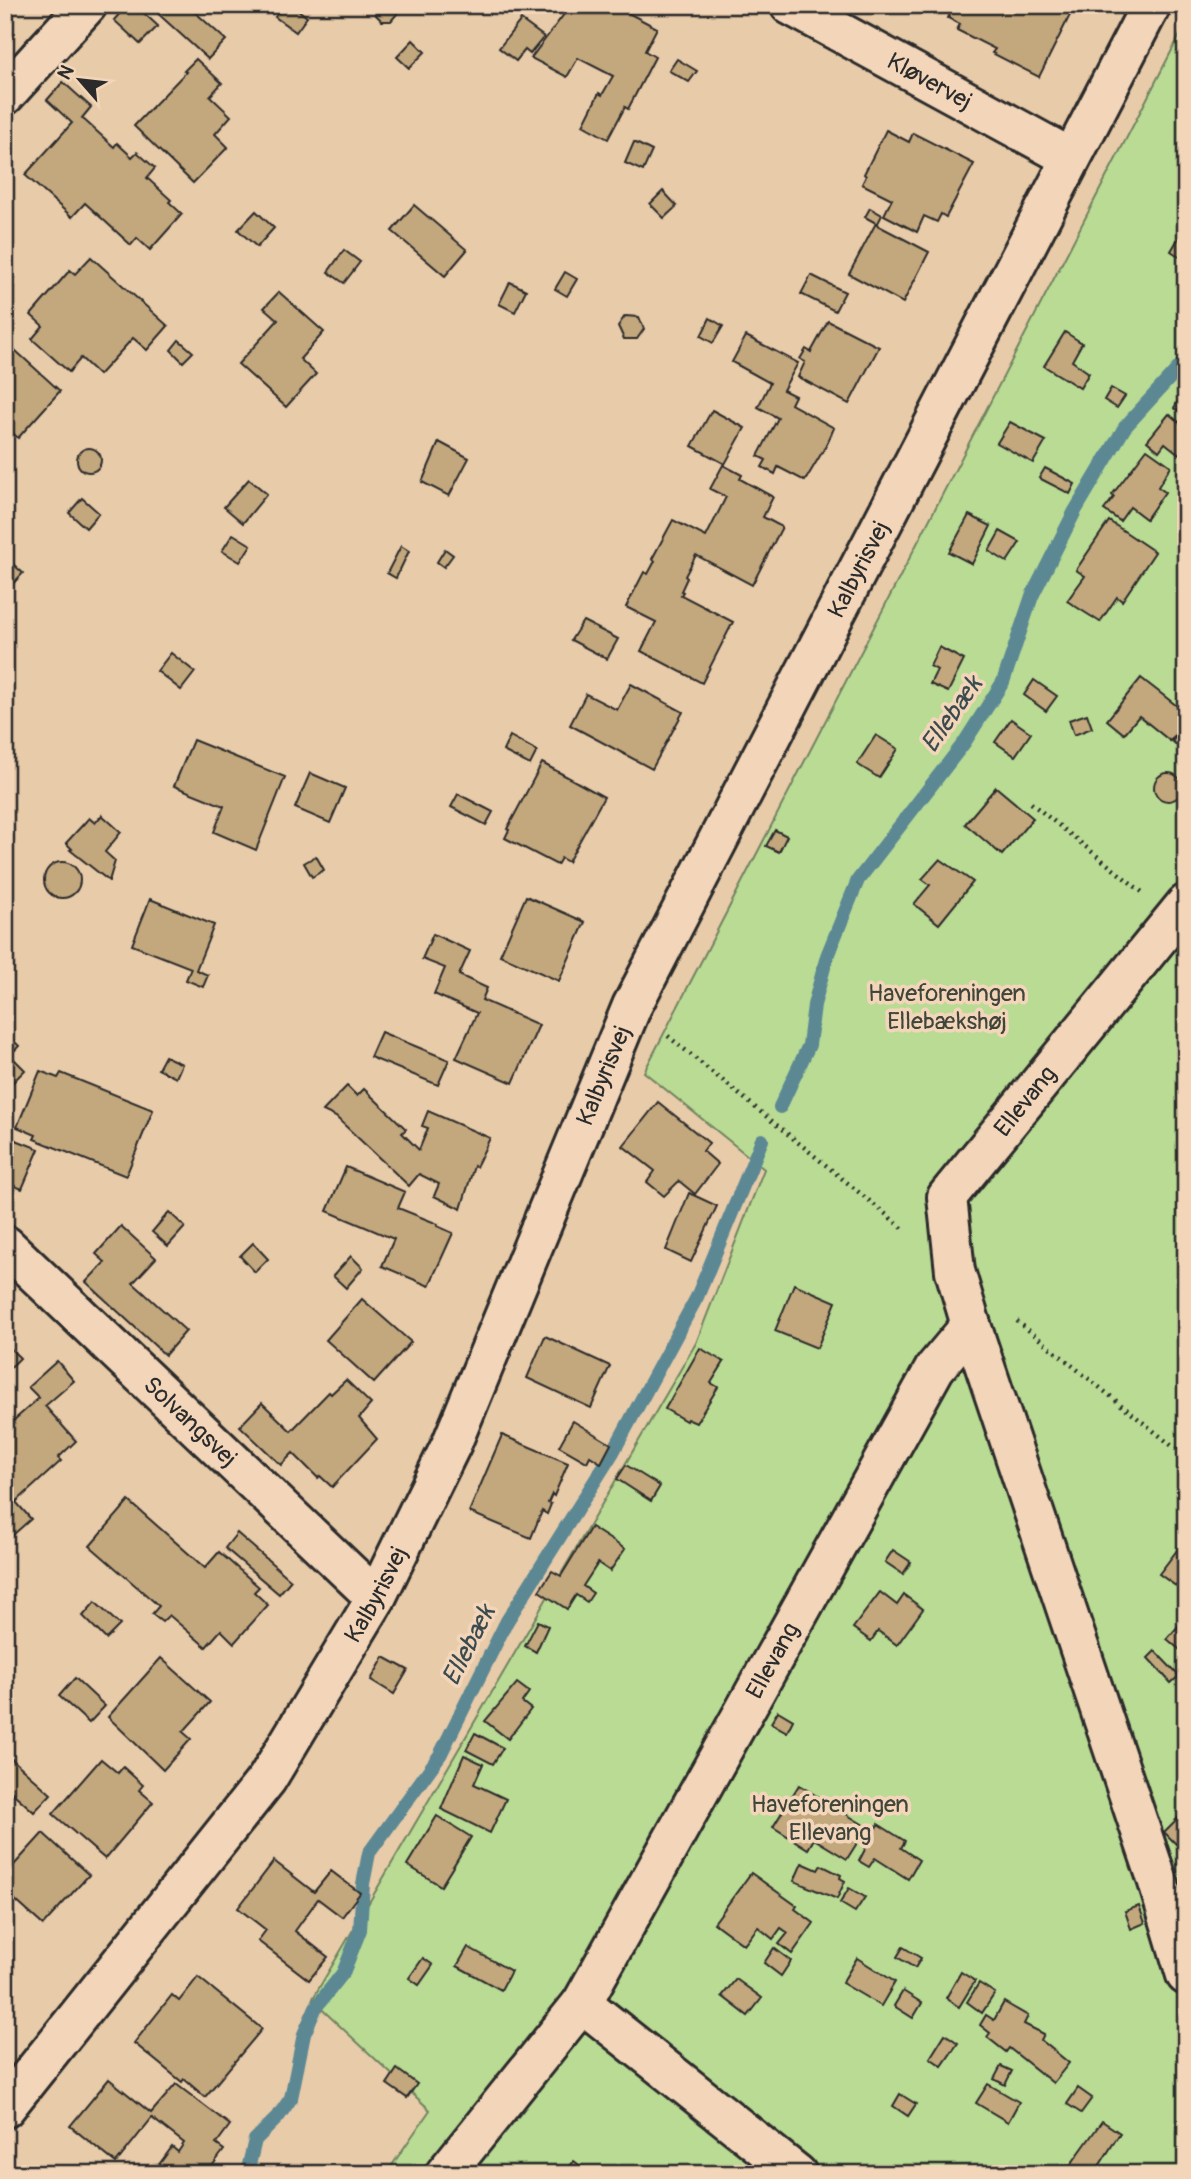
<svg xmlns="http://www.w3.org/2000/svg" width="1191" height="2179" font-family="Pangolin,sans-serif">
	<style>
		.green { fill: #b9db94; stroke: #728360; stroke-width: 2 }
		.lines { fill: none; stroke-linecap: round; stroke-linejoin: round }
		.stream { stroke: #5b8894; stroke-width: 14 }
		.building { fill: #c3a77d; stroke: #2b2b2b; stroke-width: 2 }
		.minor-casing { stroke: #2b2b2b; stroke-width: 44 }
		.path { stroke: #2b2b2b; stroke-width: 4.5; stroke-dasharray: 2 5; stroke-linecap: butt }
		.minor { stroke: #f3d6b9; stroke-width: 38 }
		.labels { text-anchor: middle; stroke-width: 7; stroke-linejoin: round; paint-order: stroke }
		.street-label { font-size: 24px; fill: #2b2b2b; stroke: #f3d6b9 }
		.park-label { font-size: 24px; fill: #40453b; stroke: #f3d6b9 }
		.water-label { font-size: 26px; font-style: italic; fill: #3b4a4e; stroke: #f3d6b9 }
	</style>
	<rect width="100%" height="100%" fill="#e8cba9"/>
	<filter id="ink" filterUnits="userSpaceOnUse"><feTurbulence type="fractalNoise" baseFrequency=".0143" numOctaves="2"/><feDisplacementMap in="SourceGraphic" scale="14" xChannelSelector="R" yChannelSelector="G"/><feConvolveMatrix kernelMatrix="1 2 1 2 8 2 1 2 1" color-interpolation-filters="sRGB"/></filter>
	<g filter="url(#ink)">
		<!-- green -->
		<path class="green" d="M1186,23V2174H386L430,2110L312,2000L696,1343L764,1169L644,1072Z"/>
		<g class="lines">
			<!-- stream -->
			<g class="stream">
				<path d="M780,1107L809,1045L814,1005L827,956L858,880L964,743L1003,682L1032,596L1075,511L1125,427L1186,360"/>
				<path d="M245,2174L248,2169L255,2140L278,2117L291,2098L304,2034L316,2007L343,1973L360,1930L363,1884L369,1853L440,1755L507,1621L613,1452L697,1297L762,1140"/>
			</g>
		</g>
		<!-- building -->
		<g class="building">
			<path d="M127,5H135L158,26L140,44L114,20Z"/>
			<path d="M159,5H187L226,40L208,59L154,10Z"/>
			<path d="M284,5H292L307,17L296,32L275,17Z"/>
			<path d="M375,5H397V14L391,21H382L376,15Z"/>
			<path d="M571,5H613L657,28L645,51L655,57L628,109L625,107L608,139L583,125L599,93L602,95L613,76L578,58L567,77L531,58Z"/>
			<path d="M954,5H1075L1039,77L992,53L995,49L957,30L960,24L948,18Z"/>
			<path d="M521,20L544,37L530,54L525,50L516,61L499,48Z"/>
			<path d="M413,40L425,52L409,68L397,57Z"/>
			<path d="M196,59L222,83L210,96L231,116L215,134L228,147L193,183L134,126L186,72L184,71Z"/>
			<path d="M677,59L697,71L689,82L669,71Z"/>
			<path d="M63,82L91,107L82,118L114,147L117,143L132,157L137,152L155,168L147,178L171,200L169,202L182,214L150,250L137,238L131,245L85,203L72,217L25,175L72,123L47,100Z"/>
			<path d="M886,130L909,142L913,133L974,164L946,217L941,214L937,222L924,216L917,232L884,215L892,199L862,184L866,176L864,174Z"/>
			<path d="M634,142L652,151L643,171L625,163Z"/>
			<path d="M663,191L677,206L664,218L650,204Z"/>
			<path d="M414,205L467,250L445,276L392,231Z"/>
			<path d="M870,208L882,215L877,225L929,252L903,303L849,274L876,223L865,217Z"/>
			<path d="M256,211L274,228L257,247L238,230Z"/>
			<path d="M1181,234L1186,237V261L1171,251Z"/>
			<path d="M344,250L360,262L344,283L328,272Z"/>
			<path d="M91,257L168,326L147,350L133,338L99,375L81,358L69,372L32,339L43,326L31,315L70,270L75,274Z"/>
			<path d="M565,272L577,279L567,296L555,289Z"/>
			<path d="M811,275L845,292L835,311L801,294Z"/>
			<path d="M510,282L526,290L515,312L499,304Z"/>
			<path d="M279,292L324,332L300,359L316,374L286,407L238,364L278,320L264,308Z"/>
			<path d="M625,316L639,317L644,329L637,339H624L618,326Z"/>
			<path d="M710,318L723,326L713,343L701,336Z"/>
			<path d="M828,321L879,347L849,404L798,377L805,362L800,359L806,349L811,352Z"/>
			<path d="M1065,332L1082,343L1072,361L1089,373L1080,388L1044,366Z"/>
			<path d="M746,336L798,363L783,390L795,396L791,404L834,428L827,444L805,481L778,467L775,474L762,467L766,460L758,456L778,418L758,407L770,383L732,362Z"/>
			<path d="M179,340L193,352L183,362L171,350Z"/>
			<path d="M5,341L60,391L18,438L5,426Z"/>
			<path d="M1111,388L1125,396L1117,408L1104,400Z"/>
			<path d="M1182,394L1186,396V415L1174,408Z"/>
			<path d="M712,410L745,428L725,464L692,446Z"/>
			<path d="M1169,414L1186,428V447L1179,454L1165,443L1159,451L1147,441Z"/>
			<path d="M1010,422L1046,441L1033,463L997,443Z"/>
			<path d="M439,442L469,458L449,496L422,482Z"/>
			<circle cx="89" cy="460" r="12"/>
			<path d="M1147,449L1171,466L1158,487L1165,492L1146,519L1130,507L1120,521L1104,510L1114,497L1112,495Z"/>
			<path d="M723,465L742,475L740,479L773,497L763,517L782,527L752,585L696,555L685,576L687,578L681,591L683,592L681,595L733,622L702,683L641,651L656,622L626,607L644,572L648,574L655,561L652,559L673,520L706,537L726,497L710,489Z"/>
			<path d="M1045,468L1075,484L1070,494L1039,478Z"/>
			<path d="M249,479L267,494L243,523L224,507Z"/>
			<path d="M82,498L99,513L86,528L69,513Z"/>
			<path d="M969,515L991,526L972,564L949,552Z"/>
			<path d="M1109,521L1155,552L1122,601L1117,597L1100,622L1067,601L1085,576L1076,570Z"/>
			<path d="M1000,531L1020,542L1007,562L989,551Z"/>
			<path d="M233,534L251,545L240,562L222,551Z"/>
			<path d="M401,546L409,551L396,578L387,573Z"/>
			<path d="M445,549L453,555L444,567L437,562Z"/>
			<path d="M5,557L23,573L8,589L5,587Z"/>
			<path d="M583,621L618,639L607,659L571,640Z"/>
			<path d="M939,647L964,660L948,692L930,684L937,670L930,666Z"/>
			<path d="M171,653L195,672L181,690L157,671Z"/>
			<path d="M1141,678L1186,713V722L1170,741L1139,716L1124,734L1107,720Z"/>
			<path d="M1034,680L1057,696L1046,711L1024,695Z"/>
			<path d="M631,684L683,712L652,769L570,725L586,694L617,710Z"/>
			<path d="M1087,714L1092,728L1074,735L1069,720Z"/>
			<path d="M1011,719L1031,733L1015,756L995,742Z"/>
			<path d="M1186,726V754L1172,741Z"/>
			<path d="M876,735L898,749L879,778L857,764Z"/>
			<path d="M510,736L537,751L530,765L503,751Z"/>
			<path d="M193,740L285,777L256,850L214,832L224,806L174,786Z"/>
			<path d="M542,763L604,797L568,862L561,858L557,865L505,838L509,830L507,829Z"/>
			<circle cx="1168" cy="787" r="14"/>
			<path d="M310,773L345,788L330,823L295,808Z"/>
			<path d="M996,787L1033,818L1002,855L965,824Z"/>
			<path d="M458,794L493,812L486,825L451,807Z"/>
			<path d="M102,815L121,832L105,852L115,861L109,881L70,850L72,849L66,843L89,818L95,823Z"/>
			<path d="M775,830L787,836L779,852L766,846Z"/>
			<path d="M316,856L324,870L312,877L304,863Z"/>
			<path d="M940,859L973,882L939,924L914,904L930,885L922,879Z"/>
			<circle cx="62" cy="880" r="18"/>
			<path d="M526,896L585,922L559,981L500,955Z"/>
			<path d="M150,899L214,925L196,970L208,975L203,987L186,980L191,968L132,945Z"/>
			<path d="M433,934L470,951L459,975L487,988L482,1000L539,1025L513,1083L456,1058L477,1013L434,994L445,968L422,959Z"/>
			<path d="M5,1032L19,1046L10,1055L25,1070L5,1090Z"/>
			<path d="M381,1032L449,1060L438,1085L370,1057Z"/>
			<path d="M165,1056L182,1064L176,1078L158,1069Z"/>
			<path d="M40,1071L58,1078L61,1073L153,1110L126,1176L34,1139L36,1135L17,1127Z"/>
			<path d="M347,1086L357,1096L364,1089L406,1129L402,1133L419,1150L428,1128L422,1126L428,1111L490,1138L476,1167L474,1166L461,1209L434,1196L439,1184L419,1174L409,1186L336,1117L323,1111Z"/>
			<path d="M658,1102L709,1143L703,1151L718,1164L695,1194L679,1181L664,1196L647,1182L655,1171L623,1146Z"/>
			<path d="M16,1140L39,1149L22,1189L5,1182V1166Z"/>
			<path d="M346,1167L405,1192L398,1208L438,1224L437,1226L453,1233L429,1286L382,1266L394,1239L327,1211Z"/>
			<path d="M689,1193L717,1206L691,1262L666,1250Z"/>
			<path d="M169,1212L185,1227L168,1246L152,1232Z"/>
			<path d="M121,1226L156,1258L133,1283L186,1331L165,1355L86,1282L105,1262L96,1254Z"/>
			<path d="M253,1243L268,1259L255,1272L240,1256Z"/>
			<path d="M351,1256L363,1268L346,1288L333,1276Z"/>
			<path d="M794,1284L836,1302L817,1348L775,1331Z"/>
			<path d="M362,1299L411,1342L374,1383L326,1340Z"/>
			<path d="M545,1336L610,1366L591,1408L527,1378Z"/>
			<path d="M5,1343L20,1358L5,1373Z"/>
			<path d="M700,1348L724,1362L711,1383L718,1387L696,1423L687,1419L686,1421L665,1409Z"/>
			<path d="M57,1361L74,1381L45,1406L76,1441L58,1458L61,1461L16,1502L31,1519L5,1542V1428L39,1398L28,1387Z"/>
			<path d="M346,1380L371,1404L359,1418L377,1439L332,1487L320,1476L318,1478L293,1453L281,1465L240,1426L262,1403L291,1431L329,1392L331,1394Z"/>
			<path d="M573,1421L611,1444L601,1463L590,1456L587,1462L559,1446Z"/>
			<path d="M502,1435L568,1463L554,1496L552,1494L548,1503L551,1504L547,1514L542,1511L531,1538L469,1512Z"/>
			<path d="M626,1465L660,1486L651,1501L617,1479Z"/>
			<path d="M129,1501L205,1568L219,1552L259,1587L254,1592L268,1605L234,1643L221,1630L206,1647L169,1615L162,1622L152,1614L159,1606L90,1546Z"/>
			<path d="M591,1527L625,1549L610,1571L598,1563L583,1586L593,1593L587,1602L576,1595L567,1609L539,1591L552,1571L561,1576Z"/>
			<path d="M237,1533L291,1580L279,1594L225,1548Z"/>
			<path d="M1184,1541L1186,1542V1581L1180,1589L1159,1574Z"/>
			<path d="M893,1550L911,1562L903,1574L885,1562Z"/>
			<path d="M880,1592L897,1605L904,1595L923,1609L897,1645L878,1631L871,1641L853,1628Z"/>
			<path d="M95,1602L120,1625L106,1639L83,1616Z"/>
			<path d="M1186,1617V1655L1167,1639Z"/>
			<path d="M538,1621L548,1626L536,1652L525,1646Z"/>
			<path d="M1155,1651L1179,1676L1171,1683L1148,1658Z"/>
			<path d="M384,1657L408,1670L394,1694L371,1680Z"/>
			<path d="M161,1658L210,1702L183,1732L191,1739L163,1770L108,1717Z"/>
			<path d="M75,1678L105,1706L89,1723L59,1696Z"/>
			<path d="M517,1683L529,1692L522,1702L531,1709L508,1739L485,1721Z"/>
			<path d="M778,1711L793,1720L787,1732L771,1723Z"/>
			<path d="M475,1733L503,1748L493,1764L466,1750Z"/>
			<path d="M5,1753L51,1794L34,1812L5,1786Z"/>
			<path d="M464,1755L483,1764L474,1784L506,1799L490,1833L441,1809Z"/>
			<path d="M101,1759L118,1773L123,1767L143,1785L139,1790L153,1802L105,1859L53,1814Z"/>
			<path d="M799,1785L867,1827L847,1859L814,1839L808,1849L773,1827Z"/>
			<path d="M1184,1812L1186,1815V1834L1176,1844L1164,1832Z"/>
			<path d="M437,1816L471,1837L441,1886L407,1865Z"/>
			<path d="M878,1824L905,1841L901,1848L919,1860L908,1879L875,1858L869,1867L859,1861Z"/>
			<path d="M43,1833L89,1875L43,1925L5,1891V1875Z"/>
			<path d="M274,1861L314,1892L331,1871L360,1893L342,1917L318,1899L295,1931L328,1957L309,1980L258,1941L266,1930L238,1908Z"/>
			<path d="M802,1863L818,1870L821,1865L841,1875L840,1878L845,1881L837,1899L794,1881Z"/>
			<path d="M751,1873L797,1906L795,1909L814,1923L792,1954L779,1944L788,1933L781,1928L773,1939L758,1927L744,1945L714,1923Z"/>
			<path d="M849,1888L865,1897L855,1912L840,1903Z"/>
			<path d="M1139,1906L1145,1923L1131,1929L1125,1911Z"/>
			<path d="M468,1947L511,1971L501,1990L457,1966Z"/>
			<path d="M903,1947L921,1958L915,1968L897,1957Z"/>
			<path d="M774,1948L791,1961L781,1976L764,1963Z"/>
			<path d="M423,1958L433,1965L419,1985L409,1978Z"/>
			<path d="M857,1958L895,1982L881,2006L842,1983Z"/>
			<path d="M961,1972L975,1981L959,2007L946,1998Z"/>
			<path d="M198,1977L262,2029L205,2097L184,2079L182,2082L134,2043L172,1995L179,2001Z"/>
			<path d="M736,1979L762,1998L748,2016L722,1996Z"/>
			<path d="M979,1983L995,1993L982,2013L967,2002Z"/>
			<path d="M903,1991L922,2003L913,2018L894,2006Z"/>
			<path d="M1004,2002L1028,2016L1024,2024L1044,2034L1041,2040L1069,2063L1053,2083L1009,2048L1006,2052L987,2037L990,2033L980,2025L986,2015L994,2020Z"/>
			<path d="M945,2034L958,2043L942,2066L930,2058Z"/>
			<path d="M1001,2066L1012,2071L1005,2085L994,2079Z"/>
			<path d="M397,2069L417,2084L407,2098L387,2084Z"/>
			<path d="M109,2079L151,2113L176,2084L230,2125L216,2144L224,2150L206,2174H152L172,2147L178,2152L184,2143L152,2118L116,2163L70,2126Z"/>
			<path d="M988,2084L1019,2102L1008,2122L976,2103Z"/>
			<path d="M1078,2088L1092,2098L1081,2113L1067,2104Z"/>
			<path d="M900,2094L916,2104L908,2116L893,2106Z"/>
			<path d="M1102,2121L1120,2133L1094,2174H1064Z"/>
			<path d="M574,2161L591,2174H564Z"/>
		</g>
		<g class="lines">
			<defs>
				<g id="minor">
					<path id="s1" d="M790,5L1071,158"/>
					<path d="M5,95L87,5"/>
					<path d="M1186,904L947,1197L955,1271L971,1325L1157,1879L1186,1975"/>
					<path id="s2" d="M5,1245L376,1598"/>
					<path d="M582,2003L797,2174"/>
					<path id="s3" d="M5,2108L267,1779L376,1598L452,1443L632,1006L1151,5"/>
					<path id="s4" d="M445,2174L582,2003L935,1368L971,1325"/>
				</g>
			</defs>
			<!-- minor casing -->
			<use href="#minor" class="minor-casing"/>
			<!-- path -->
			<g class="path">
				<path d="M1031,803L1142,892"/>
				<path d="M668,1036L905,1230"/>
				<path d="M1017,1321L1186,1457"/>
			</g>
			<!-- minor -->
			<use href="#minor" class="minor"/>
		</g>
	</g>
	<g class="labels">
		<!-- street labels -->
		<g class="street-label">
			<text dy="8" stroke="none"><textPath href="#s1" startOffset="159">Kløvervej</textPath></text>
			<text dy="8" stroke="none"><textPath href="#s3" startOffset="1769">Kalbyrisvej</textPath></text>
			<text dy="8" stroke="none"><textPath href="#s3" startOffset="1202">Kalbyrisvej</textPath></text>
			<text transform="translate(1025 1101) rotate(-51)" y="8">Ellevang</text>
			<text dy="8" stroke="none"><textPath href="#s2" startOffset="256">Solvangsvej</textPath></text>
			<text dy="8" stroke="none"><textPath href="#s3" startOffset="635">Kalbyrisvej</textPath></text>
			<text dy="8" stroke="none"><textPath href="#s4" startOffset="611">Ellevang</textPath></text>
		</g>
		<!-- park labels -->
		<g class="park-label">
			<text x="947" y="1001">Haveforeningen<tspan x="947" dy="28">Ellebækshøj</tspan></text>
			<text x="830" y="1812">Haveforeningen<tspan x="830" dy="28">Ellevang</tspan></text>
		</g>
		<!-- water labels -->
		<g class="water-label">
			<text transform="translate(951 714) rotate(-55)" y="9">Ellebæk</text>
			<text transform="translate(468 1645) rotate(-63)" y="9">Ellebæk</text>
		</g>
	</g>
	<!-- margin -->
	<rect width="1191" height="2179" fill="none" stroke="#f3d6b9" stroke-width="28"/>
	<rect x="14" y="14" width="1163" height="2151" fill="none" stroke="#2b2b2b" stroke-width="2.5" filter="url(#ink)"/>
	<!-- north arrow -->
	<g transform="translate(80 80) rotate(298)" stroke="#f3d6b9" stroke-width="5" paint-order="stroke">
	<path d="M0-5L12 26L0 18L-12 26Z" fill="#2b2b2b"/>
	<text y="-10" font-size="19" font-weight="bold" text-anchor="middle" fill="#2b2b2b">N</text>
	</g>
</svg>
